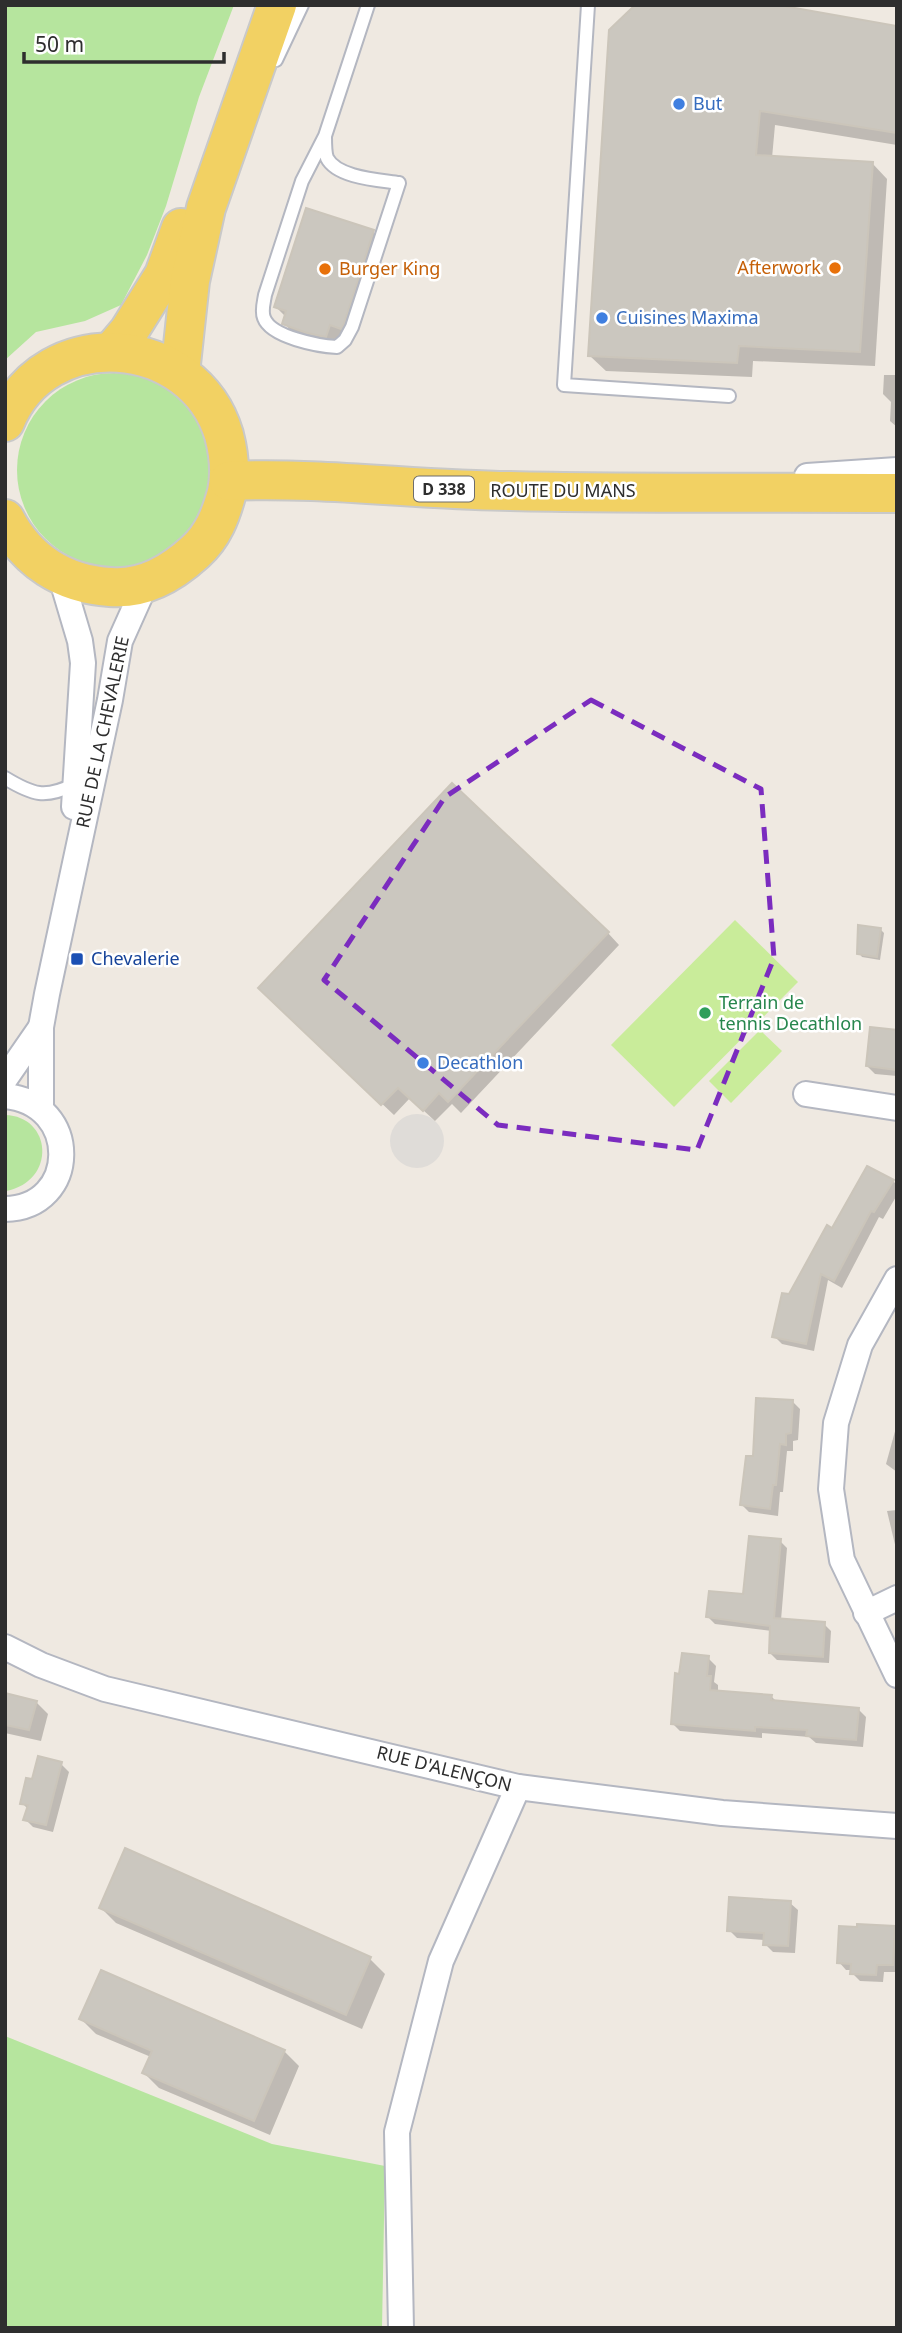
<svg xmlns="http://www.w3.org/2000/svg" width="902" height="2333" font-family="'Noto Sans',sans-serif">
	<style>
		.green { fill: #b6e59e }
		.pitch { fill: #c9ec9a }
		.plaza { fill: #dfdcd8 }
		.shadow { fill: #0003 }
		.building { fill: #cbc7bf; stroke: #cbc5ba; stroke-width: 2 }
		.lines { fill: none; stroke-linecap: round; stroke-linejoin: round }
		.service-casing { stroke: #b4b7c1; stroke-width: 16 }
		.minor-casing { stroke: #b4b7c1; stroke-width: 28 }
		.primary-casing { stroke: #c9c9c9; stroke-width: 42 }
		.service { stroke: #fff; stroke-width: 12 }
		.minor { stroke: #fff; stroke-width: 24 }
		.primary { stroke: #f2d163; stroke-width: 38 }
		.marked { fill: none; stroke: #7b2cbf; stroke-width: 5; stroke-dasharray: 14 9; stroke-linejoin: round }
		.shop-dot { fill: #3f7fe0; stroke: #fff; stroke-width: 2.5 }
		.food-dot { fill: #e8710a; stroke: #fff; stroke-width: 2.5 }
		.transit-dot { fill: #1a4fb4; stroke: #fff; stroke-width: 2.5 }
		.leisure-dot { fill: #2e9e5b; stroke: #fff; stroke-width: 2.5 }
		.labels { text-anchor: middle; stroke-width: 5; stroke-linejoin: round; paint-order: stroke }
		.shield { fill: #fff; stroke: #6d6d6d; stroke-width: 2 }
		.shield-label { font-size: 16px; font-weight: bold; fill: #2e2e2e }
		.shop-label { font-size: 18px; fill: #366cbe; stroke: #fff; text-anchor: start }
		.food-label { font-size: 18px; fill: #c56008; stroke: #fff; text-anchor: end }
		.street-label { font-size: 18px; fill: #2e2e2e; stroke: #fff }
		.transit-label { font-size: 18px; fill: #164399; stroke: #fff; text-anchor: start }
		.leisure-label { font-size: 18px; fill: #27864d; stroke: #fff; text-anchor: start }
	</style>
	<rect width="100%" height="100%" fill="#efe9e1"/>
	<!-- green -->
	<g class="green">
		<path d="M5,5H234L199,97L166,206L147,255L121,305L85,321L36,332L5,360Z"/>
		<circle cx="114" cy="470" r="97"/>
		<path d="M5,1115C52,1116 57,1181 6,1191Z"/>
		<path d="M5,2036L272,2144L385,2166L382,2328H5Z"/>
	</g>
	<!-- pitch -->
	<g class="pitch">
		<path d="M735,920L798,982L674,1107L611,1045Z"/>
		<path d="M760,1030L782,1051L731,1103L709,1081Z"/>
	</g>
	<!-- plaza -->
	<circle class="plaza" cx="417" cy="1141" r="27"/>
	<!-- shadow -->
	<g class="shadow">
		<path d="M897,28V145L775,125L772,158L872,163L887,179L875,366L753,361L752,377L606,371L590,356L611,31Z"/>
		<path d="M373,232L385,244L353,339L342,336L338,348L295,335L284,323L286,317L276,307Z"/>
		<path d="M884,375H897V427L890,421L891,402L883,394Z"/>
		<path d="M881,930L884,933L880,960L862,957L859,953Z"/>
		<path d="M608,933L619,945L461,1113L452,1104L435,1121L410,1098L394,1115L272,1000Z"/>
		<path d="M897,1032V1076L875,1074L867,1066Z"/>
		<path d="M893,1181L897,1185V1195L883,1219L879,1217L842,1288L828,1280L814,1351L782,1344L774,1336L790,1296Z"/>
		<path d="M793,1402L800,1409L798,1440L793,1441V1451H787L783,1492H780L778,1516L749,1512L742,1505L754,1458Z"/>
		<path d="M897,1424V1472L886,1464Z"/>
		<path d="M897,1510V1553L887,1511Z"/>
		<path d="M780,1541L787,1548L781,1620L824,1624L831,1631L829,1663L777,1660L770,1653L772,1631L715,1624L708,1617L744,1596Z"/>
		<path d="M708,1658L716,1666L714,1682L718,1685V1692L771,1696L777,1702L858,1709L866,1717L863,1747L816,1743L809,1737L762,1733V1738L680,1731L673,1724L681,1675Z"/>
		<path d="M5,1695L36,1702L48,1714L41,1741L5,1733Z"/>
		<path d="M61,1764L69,1772L53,1832L33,1827L25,1819L28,1809L22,1803L33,1781Z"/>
		<path d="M790,1903L798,1910L795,1953L773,1952L765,1944V1940L737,1938L729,1930Z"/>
		<path d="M101,1908L370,1959L385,1974L362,2029L116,1923Z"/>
		<path d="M894,1928L897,1931V1972H884L883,1982L860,1981L852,1973V1970H846L839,1962Z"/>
		<path d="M81,2019L284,2051L299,2066L270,2135L159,2088L144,2073L151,2057L96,2034Z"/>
	</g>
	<!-- building -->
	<g class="building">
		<path d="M635,5H778L897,26V133L760,111L756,155L873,162L860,352L739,346L737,363L588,356L609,30Z"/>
		<path d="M306,208L374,230L344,324L341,329L330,325L326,337L307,333L282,324L286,311L274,307Z"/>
		<path d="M452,783L609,932L448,1102L439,1093L423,1111L398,1088L381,1105L258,988Z"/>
		<path d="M858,925L881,928L877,957L857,954Z"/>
		<path d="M870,1027L897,1030V1070L866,1066Z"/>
		<path d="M867,1166L894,1180L874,1212L871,1211L834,1281L821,1274L806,1344L772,1337L782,1293L789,1294L827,1225L832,1228Z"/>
		<path d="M756,1398L793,1400L791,1433L786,1434V1445L780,1444L776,1485H773L770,1509L740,1505L746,1456H753Z"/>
		<path d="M749,1536L781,1539L774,1618L825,1622L823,1657L769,1653L770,1626L706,1617L709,1591L743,1594Z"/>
		<path d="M682,1653L709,1656L707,1676H711L710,1690L772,1695L771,1700L859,1708L856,1740L806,1736L807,1730L755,1727V1731L671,1724L675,1673L679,1674Z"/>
		<path d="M5,1693L37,1701L29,1730L5,1725Z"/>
		<path d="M38,1756L62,1762L46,1825L23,1820L28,1805L20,1804L26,1778L32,1779Z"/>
		<path d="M125,1848L371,1957L346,2015L99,1908Z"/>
		<path d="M729,1897L791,1901L788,1946L763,1945L764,1933L727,1931Z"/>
		<path d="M857,1924L895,1926L893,1965H877L876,1975L850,1974L851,1964L837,1963L839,1926L857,1927Z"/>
		<path d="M101,1970L285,2050L254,2121L142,2073L152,2051L79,2019Z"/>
	</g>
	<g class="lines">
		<defs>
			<g id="service">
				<path d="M588,5L564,385L729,396"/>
				<path d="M276,60L302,5"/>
				<path d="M325,136C325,142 325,153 327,158C337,178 380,180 399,183L352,327L345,340L337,347C318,346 271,337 264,318C261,311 264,302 265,295L302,181L325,136L368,5"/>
				<path d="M5,778C33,795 45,799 75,784"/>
			</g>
			<g id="minor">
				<path d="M807,476L897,470"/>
				<path d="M61,577L80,641L83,663L74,807"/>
				<path d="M5,1079L41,1027"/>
				<path d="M806,1094L897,1108"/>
				<path d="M5,1096C81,1103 79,1208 5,1209"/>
				<path d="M41,1108V1027L47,994L110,700L120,641L146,583"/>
				<path d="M897,1279L860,1345L836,1423L831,1489L842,1560L897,1675"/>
				<path d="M866,1613L897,1598"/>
				<path d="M5,1647L41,1665L105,1689L518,1787L722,1813L897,1826"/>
				<path d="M401,2328L397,2132L441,1961L518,1787"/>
			</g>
			<g id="primary">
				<path d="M112,351L129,331L164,275L181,228"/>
				<path d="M180,373L190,281L206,208L277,5"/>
				<path d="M5,422C45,322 194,333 224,435C229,454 231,473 227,492C221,515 213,536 195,552C172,573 143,590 110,587C63,584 27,561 5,519"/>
				<path d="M229,481C323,477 416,490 510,491C639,494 768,492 897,493"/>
			</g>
		</defs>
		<!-- service casing -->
		<use href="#service" class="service-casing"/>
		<!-- minor casing -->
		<use href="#minor" class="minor-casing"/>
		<!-- primary casing -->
		<use href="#primary" class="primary-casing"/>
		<!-- service -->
		<use href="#service" class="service"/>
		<!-- minor -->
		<use href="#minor" class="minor"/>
		<!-- primary -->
		<use href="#primary" class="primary"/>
	</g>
	<!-- marked area -->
	<path class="marked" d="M591,700L761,789L774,958L697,1150L498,1125L324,980L445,797Z"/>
	<!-- markers -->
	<g class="shop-dot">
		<circle cx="679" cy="104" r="7"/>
		<circle cx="602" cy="318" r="7"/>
		<circle cx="423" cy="1063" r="7"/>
	</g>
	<g class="food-dot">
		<circle cx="835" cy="268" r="7"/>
		<circle cx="325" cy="269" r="7"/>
	</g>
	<rect class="transit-dot" x="70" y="952" width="14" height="14" rx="3.5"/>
	<circle class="leisure-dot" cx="705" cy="1013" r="7"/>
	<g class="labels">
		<!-- shield labels -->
		<rect class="shield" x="414" y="476.5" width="60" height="25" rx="5"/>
		<g class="shield-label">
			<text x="444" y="495">D 338</text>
		</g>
		<!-- shop labels -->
		<g class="shop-label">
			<text x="693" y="110">But</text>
			<text x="616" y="324">Cuisines Maxima</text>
			<text x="437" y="1069">Decathlon</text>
		</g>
		<!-- food labels -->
		<g class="food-label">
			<text x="821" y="274">Afterwork</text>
			<text x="339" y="275" text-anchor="start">Burger King</text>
		</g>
		<!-- street labels -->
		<g class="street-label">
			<text x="563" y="497">ROUTE DU MANS</text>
			<text transform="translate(103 732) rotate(-78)" y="6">RUE DE LA CHEVALERIE</text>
			<text transform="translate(444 1769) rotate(14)" y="6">RUE D'ALENÇON</text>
		</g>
		<!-- transit labels -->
		<g class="transit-label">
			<text x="91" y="965">Chevalerie</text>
		</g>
		<!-- leisure labels -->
		<g class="leisure-label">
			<text x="719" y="1009">Terrain de<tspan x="719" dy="21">tennis Decathlon</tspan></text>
		</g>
	</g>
	<!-- border -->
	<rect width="902" height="2333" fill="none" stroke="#2e2e2e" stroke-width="14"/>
	<!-- scale -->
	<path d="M24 52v10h200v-10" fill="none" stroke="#2e2e2e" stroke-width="3.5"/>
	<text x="35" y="52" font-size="21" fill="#2e2e2e" stroke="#ffffff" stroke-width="5" paint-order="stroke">50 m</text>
</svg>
